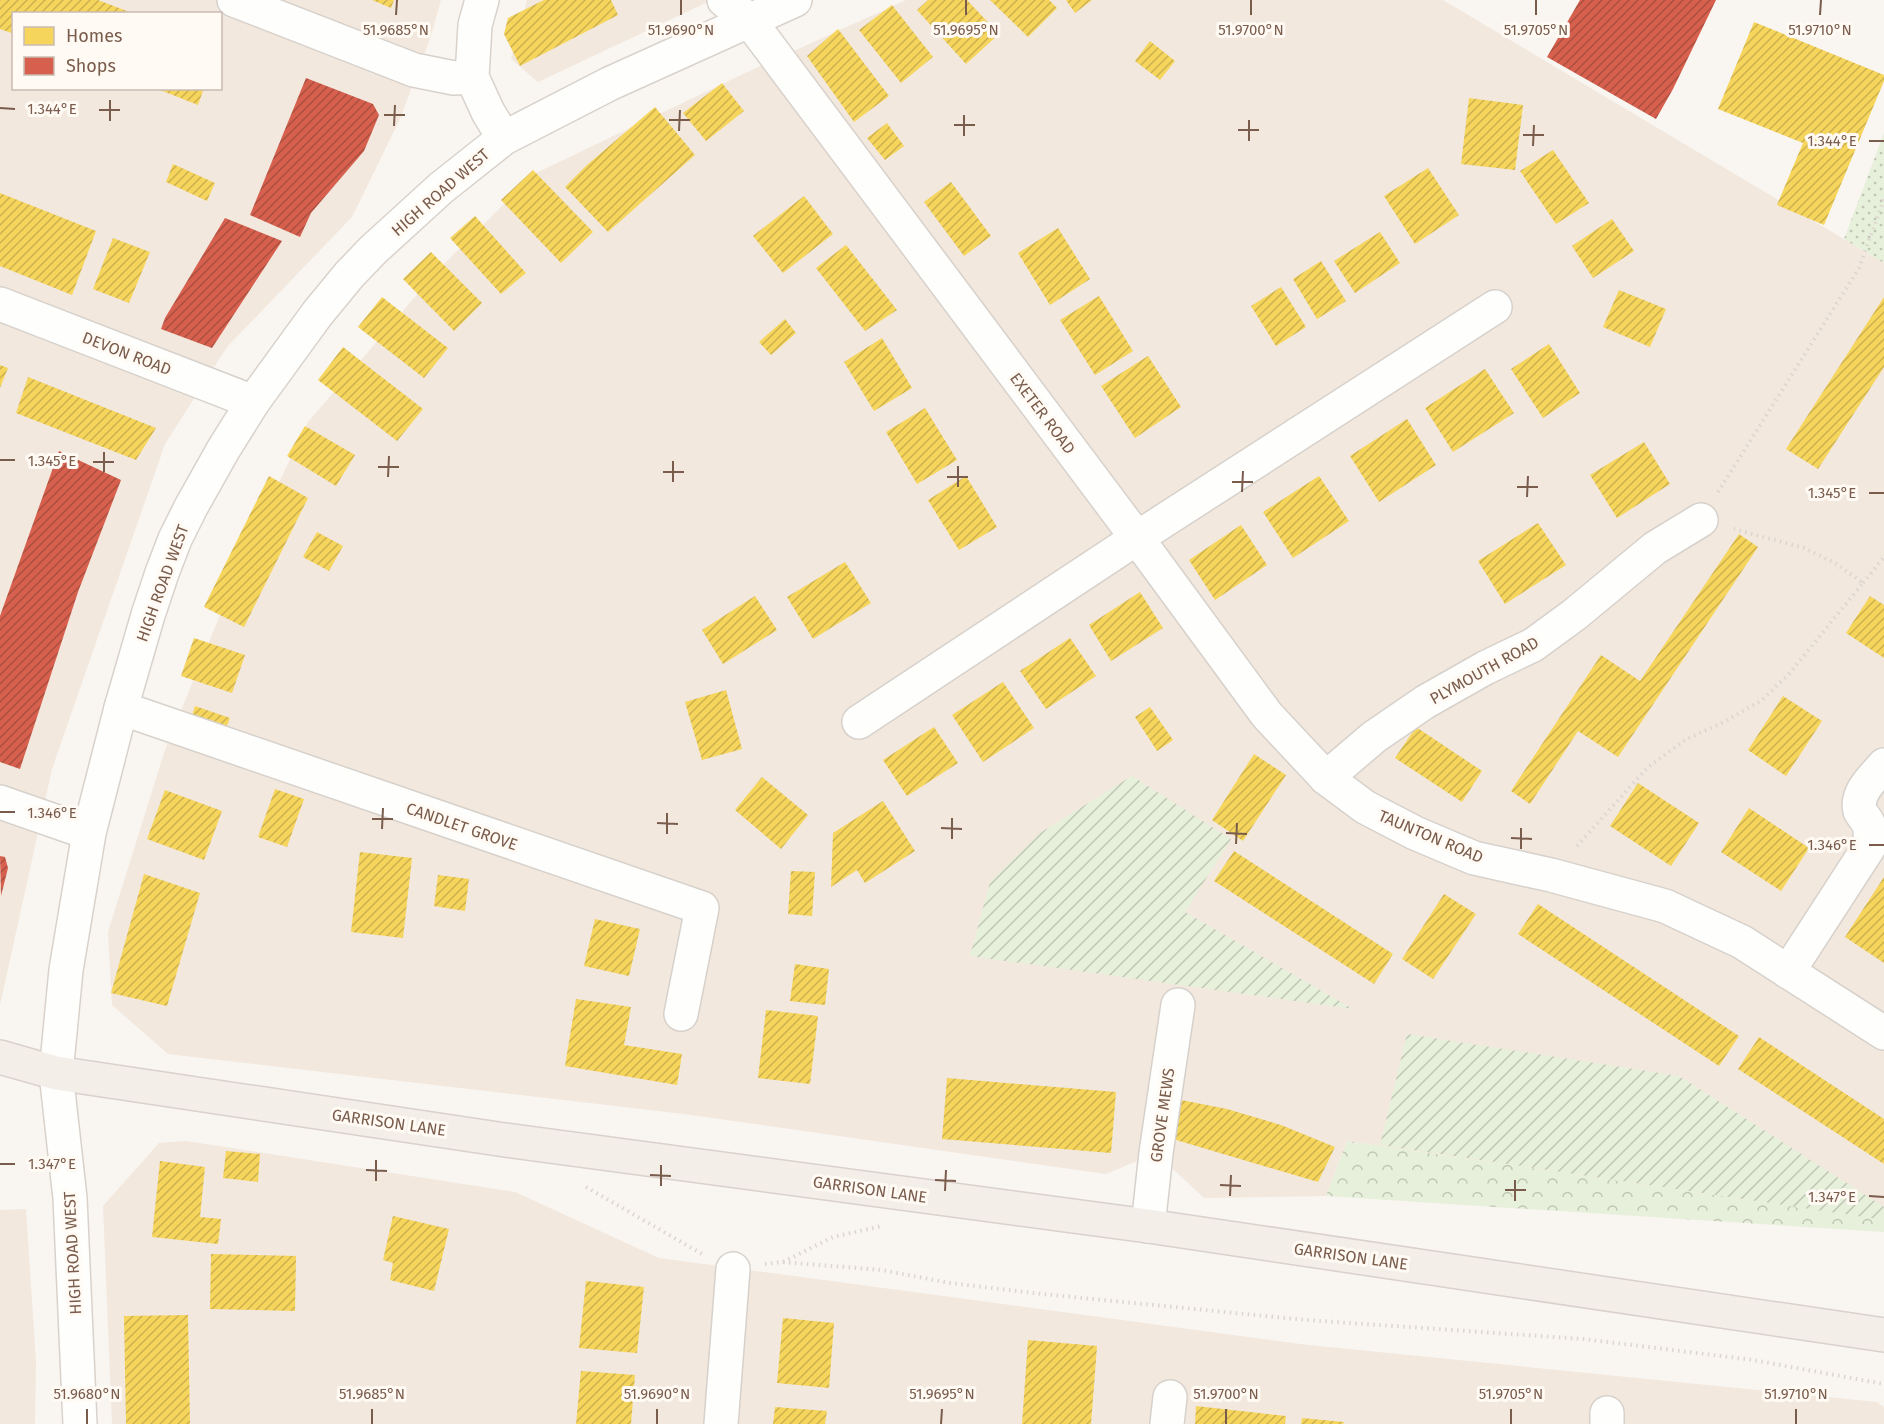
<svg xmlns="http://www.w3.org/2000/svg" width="1884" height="1424" font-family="'Fira Sans',sans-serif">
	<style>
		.residential { fill: #f2e8de; fill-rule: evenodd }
		.forest { fill: url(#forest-crowns) }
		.park { fill: url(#park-dots) }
		.garden { fill: url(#garden-furrows) }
		.homes { fill: url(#homes-hatch) }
		.shops { fill: url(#shops-hatch) }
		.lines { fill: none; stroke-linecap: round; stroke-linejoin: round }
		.street-casing { stroke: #d7d1cb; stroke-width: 36 }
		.secondary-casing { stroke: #d9d2cb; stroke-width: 36 }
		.primary-casing { stroke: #dad1cc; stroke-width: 36 }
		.path { stroke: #dcd5d0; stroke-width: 4; stroke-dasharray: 1.5 4.5; stroke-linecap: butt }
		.street { stroke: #fefefd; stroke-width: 33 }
		.secondary { stroke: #fefefd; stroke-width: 33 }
		.primary { stroke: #f3eee8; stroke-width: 33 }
		.ticks { fill: none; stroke: #7a5c4d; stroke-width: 2 }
		.labels { text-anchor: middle; stroke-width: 6; stroke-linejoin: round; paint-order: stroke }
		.street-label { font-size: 16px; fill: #7a5c4d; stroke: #fffaf3 }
		.ticks-label { font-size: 15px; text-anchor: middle; fill: #7a5c4d; stroke: #fffaf3; stroke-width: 6; stroke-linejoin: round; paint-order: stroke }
	</style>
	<defs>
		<pattern id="forest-crowns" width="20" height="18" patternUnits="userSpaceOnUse" patternTransform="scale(1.5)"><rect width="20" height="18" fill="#e7f0db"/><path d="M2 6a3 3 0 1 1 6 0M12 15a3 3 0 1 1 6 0" fill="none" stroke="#c0c6b4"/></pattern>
		<pattern id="park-dots" width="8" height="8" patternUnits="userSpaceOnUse" patternTransform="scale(1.5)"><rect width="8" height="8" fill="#e7f0db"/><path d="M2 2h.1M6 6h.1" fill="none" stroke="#c0c6b4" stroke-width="1.8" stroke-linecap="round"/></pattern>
		<pattern id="garden-furrows" width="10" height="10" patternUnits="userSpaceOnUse" patternTransform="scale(1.5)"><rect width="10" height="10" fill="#e7f0db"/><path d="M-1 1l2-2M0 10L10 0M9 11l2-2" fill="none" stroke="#c0c6b4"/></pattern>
		<pattern id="homes-hatch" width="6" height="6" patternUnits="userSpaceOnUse" patternTransform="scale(1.5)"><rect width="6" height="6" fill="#f6d55c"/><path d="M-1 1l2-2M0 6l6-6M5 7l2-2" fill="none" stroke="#ccb04e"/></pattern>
		<pattern id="shops-hatch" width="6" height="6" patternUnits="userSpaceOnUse" patternTransform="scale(1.5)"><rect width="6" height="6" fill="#d6604d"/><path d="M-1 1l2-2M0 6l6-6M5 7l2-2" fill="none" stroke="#aa4f40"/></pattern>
	</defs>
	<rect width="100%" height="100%" fill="#f9f5f0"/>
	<!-- residential -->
	<g class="residential">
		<path d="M0,0H441L430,39L400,119L352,217L227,347L165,444L52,769L0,1005ZM14,14H220V88H14Z"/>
		<path d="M527,0H712L538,82L511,59Z"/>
		<path d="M906,0H1443L1884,263V1220L1347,1141L1326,1196L1204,1198L1156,1153L1106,1174L684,1114L168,1054L112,1005L108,932L165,750L246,551L308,422L437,271L534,174L739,76Z"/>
		<path d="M186,1141L515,1192L659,1258L1308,1345L1877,1402L1884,1407V1424H112L103,1206L159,1143Z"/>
		<path d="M26,1209L36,1362L35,1424H0V1210Z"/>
	</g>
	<!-- forest -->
	<path class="forest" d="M1347,1141L1884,1220V1232L1326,1196Z"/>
	<!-- park -->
	<path class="park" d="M1884,133V263L1844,239Z"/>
	<!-- garden -->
	<g class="garden">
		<path d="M1132,776L1231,839L1185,912L1353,1009L970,956L990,882L1040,833Z"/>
		<path d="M1407,1034L1679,1076L1884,1207V1220L1380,1145Z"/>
	</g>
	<!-- homes -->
	<g class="homes">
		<path d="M0,0H98L132,13L14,14V34L0,29Z"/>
		<path d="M372,0H394L391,8Z"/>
		<path d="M544,0H611L618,15L520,66L504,34L508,18Z"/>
		<path d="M928,0H967L999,34L966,64L917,10Z"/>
		<path d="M990,0H1049L1057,8L1028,37Z"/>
		<path d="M1066,0H1092L1075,13Z"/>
		<path d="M892,5L933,57L901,83L859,30Z"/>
		<path d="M1754,22L1884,75V81L1824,225L1777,205L1803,143L1718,109Z"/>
		<path d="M838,29L889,96L854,122L807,56Z"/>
		<path d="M1150,41L1175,61L1160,80L1135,61Z"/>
		<path d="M722,83L744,111L706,141L683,113Z"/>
		<path d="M155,88H204L198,105Z"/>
		<path d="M1469,98L1523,105L1515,170L1461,164Z"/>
		<path d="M655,107L695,155L608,232L565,187L587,165Z"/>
		<path d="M887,123L904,146L885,160L867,138Z"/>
		<path d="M1553,150L1589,203L1556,224L1520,171Z"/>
		<path d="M173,164L215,183L207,201L166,182Z"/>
		<path d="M1428,168L1459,215L1415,244L1384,196Z"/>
		<path d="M533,170L593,232L561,263L501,200Z"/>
		<path d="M951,182L991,236L964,256L924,202Z"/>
		<path d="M0,193L96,231L72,295L0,266Z"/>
		<path d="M804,196L833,234L783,273L753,236Z"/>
		<path d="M475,216L526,273L501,294L450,238Z"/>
		<path d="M1612,219L1634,251L1593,278L1572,246Z"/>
		<path d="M1058,228L1090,279L1050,305L1018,253Z"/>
		<path d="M1380,232L1400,263L1355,293L1334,261Z"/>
		<path d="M113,238L150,252L129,303L93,289Z"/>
		<path d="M846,245L897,310L865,331L816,268Z"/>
		<path d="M431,252L482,303L454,331L403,279Z"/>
		<path d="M1321,261L1346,301L1317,319L1293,279Z"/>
		<path d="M1281,287L1306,327L1276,346L1251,306Z"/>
		<path d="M1619,290L1666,309L1650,347L1603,327Z"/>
		<path d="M1099,296L1133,351L1095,375L1060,320Z"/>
		<path d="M382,297L448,348L424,378L358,327Z"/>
		<path d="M1884,297V367L1818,469L1786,449Z"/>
		<path d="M785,319L796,333L771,355L759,342Z"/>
		<path d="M882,338L912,388L874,411L844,362Z"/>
		<path d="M1549,344L1580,393L1543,418L1511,369Z"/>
		<path d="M343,347L423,409L397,441L318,380Z"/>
		<path d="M1148,356L1181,407L1135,438L1101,386Z"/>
		<path d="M0,365L8,368L0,388Z"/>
		<path d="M1485,369L1514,413L1453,452L1425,408Z"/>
		<path d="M28,377L156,428L136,460L16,413Z"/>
		<path d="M925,408L957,460L917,484L886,432Z"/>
		<path d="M1407,419L1436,465L1379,502L1350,456Z"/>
		<path d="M305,426L355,455L336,486L287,456Z"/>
		<path d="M1644,442L1670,484L1617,518L1590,475Z"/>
		<path d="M269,476L308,498L244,627L204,607Z"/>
		<path d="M966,476L997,527L959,550L928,500Z"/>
		<path d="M1319,476L1349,521L1293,558L1263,512Z"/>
		<path d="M1538,523L1566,565L1505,604L1478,561Z"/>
		<path d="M1241,525L1267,565L1215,600L1189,560Z"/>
		<path d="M317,532L343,546L329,571L303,557Z"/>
		<path d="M1739,534L1758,547L1618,757L1578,731L1530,804L1511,791L1601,655L1640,681Z"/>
		<path d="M845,562L871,603L813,639L787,597Z"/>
		<path d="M1140,592L1163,628L1111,661L1089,625Z"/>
		<path d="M755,596L777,630L723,664L702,630Z"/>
		<path d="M1870,596L1884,605V658L1846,633Z"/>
		<path d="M194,638L245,655L232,693L181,676Z"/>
		<path d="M1070,638L1096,676L1046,709L1020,671Z"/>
		<path d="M1003,682L1034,728L983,762L952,715Z"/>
		<path d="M726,690L742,749L702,760L685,702Z"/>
		<path d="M1783,696L1822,721L1786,776L1748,750Z"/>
		<path d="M195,706L230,718L224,734L190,722Z"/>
		<path d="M1150,707L1173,740L1157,751L1135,717Z"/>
		<path d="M934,727L958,763L907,796L883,760Z"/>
		<path d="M1416,727L1482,771L1462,802L1395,758Z"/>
		<path d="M1254,754L1286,775L1243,841L1212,820Z"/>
		<path d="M762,777L808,815L781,849L735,810Z"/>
		<path d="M1638,783L1699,823L1671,866L1610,826Z"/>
		<path d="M275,789L304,799L287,847L258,837Z"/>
		<path d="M165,790L222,811L204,860L147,839Z"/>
		<path d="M883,801L915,851L865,883L857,870L831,887L833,833Z"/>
		<path d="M1749,808L1809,848L1781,891L1721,852Z"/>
		<path d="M1234,851L1393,954L1374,984L1214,881Z"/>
		<path d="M360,852L412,858L403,938L351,932Z"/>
		<path d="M791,871L815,872L812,916L788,914Z"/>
		<path d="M144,874L200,893L167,1006L111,993Z"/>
		<path d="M438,875L469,879L465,911L434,906Z"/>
		<path d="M1884,877V963L1845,937Z"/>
		<path d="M1444,894L1476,914L1433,979L1402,959Z"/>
		<path d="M1538,904L1739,1036L1719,1066L1518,934Z"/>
		<path d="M595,919L640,929L629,976L584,966Z"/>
		<path d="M795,964L829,969L825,1005L790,1001Z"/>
		<path d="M576,999L631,1007L624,1045L682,1054L677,1085L565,1066Z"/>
		<path d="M766,1010L818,1016L810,1084L758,1078Z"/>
		<path d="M1759,1037L1884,1119V1164L1738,1069Z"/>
		<path d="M947,1078L1116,1092L1111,1153L942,1139Z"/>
		<path d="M1171,1098L1227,1109L1281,1125L1335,1147L1318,1182L1166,1137Z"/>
		<path d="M226,1151L260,1154L258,1182L223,1178Z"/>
		<path d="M160,1161L205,1167L200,1217L221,1219L218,1244L152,1237Z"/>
		<path d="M393,1216L449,1229L434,1291L390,1280L393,1263L383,1260Z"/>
		<path d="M211,1254L296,1256L295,1311L210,1309Z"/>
		<path d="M586,1281L644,1287L637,1353L579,1348Z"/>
		<path d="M188,1315L190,1424H126L124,1316Z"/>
		<path d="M783,1318L834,1323L829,1388L777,1383Z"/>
		<path d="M1028,1340L1097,1346L1091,1424H1022Z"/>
		<path d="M581,1371L635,1375L631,1424H576Z"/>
		<path d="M1196,1406L1286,1416L1285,1424H1195Z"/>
		<path d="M775,1407L827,1411L825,1424H773Z"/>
		<path d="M1302,1418L1344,1422L1343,1424H1301Z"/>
	</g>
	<!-- shops -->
	<g class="shops">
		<path d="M1580,0H1716L1673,89L1656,119L1547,57Z"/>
		<path d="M306,78L373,104L379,115L364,151L311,213L300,237L250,215Z"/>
		<path d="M225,218L282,241L212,348L161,329L165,318Z"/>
		<path d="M59,451L121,480L78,592L20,769L0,762V616Z"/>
		<path d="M0,856L5,857L8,868L1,896Z"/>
	</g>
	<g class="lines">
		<defs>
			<g id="street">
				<path d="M234,0L414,70L454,78L472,77"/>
				<path d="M724,0L749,20L1137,538L859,722"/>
				<path d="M0,304L253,402"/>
				<path d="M1495,307L1137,538L1267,715L1326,778L1365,807L1415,833L1474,858L1551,875L1665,906L1742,942L1884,1033"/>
				<path d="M121,708L702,908L681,1014"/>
				<path d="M1326,778L1374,737L1425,702L1485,668L1533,645L1574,615L1655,548L1701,520"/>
				<path d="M0,802L89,833"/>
				<path d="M1788,972L1869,847C1870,838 1872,831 1868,823C1866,819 1862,815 1860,811C1855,793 1874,777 1884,765"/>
				<path d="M1148,1226L1156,1153L1178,1005"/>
				<path d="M721,1424L733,1269"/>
				<path d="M1167,1424L1170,1397"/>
				<path d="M1607,1424V1413"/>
			</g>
			<g id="secondary">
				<path d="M482,0L475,25L472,77L488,112L504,138"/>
				<path d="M80,1424L70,1198L56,1073L66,970L89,833L121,708L148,615L162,573L175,539L191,507L223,450L253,402L317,314L349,275L373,250L441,188L504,138L609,84L795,0"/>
			</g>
			<path id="primary" d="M0,1057L56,1073L505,1140L1148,1226L1884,1335"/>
		</defs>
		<!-- street casing -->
		<use href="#street" class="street-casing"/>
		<!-- secondary casing -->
		<use href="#secondary" class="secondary-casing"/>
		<!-- primary casing -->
		<use href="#primary" class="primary-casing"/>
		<!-- path -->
		<g class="path">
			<path d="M1718,492L1859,268L1884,199"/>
			<path d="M1863,583L1884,557"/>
			<path d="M1577,846L1647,768L1685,740L1726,721L1762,700L1789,674L1863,583L1835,563L1804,548L1734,529"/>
			<path d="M586,1187L704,1255"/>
			<path d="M783,1262L833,1237L882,1226"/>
			<path d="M765,1264L782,1262L882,1270L950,1283L1042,1294L1306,1320L1583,1339L1753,1360L1884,1384"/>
		</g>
		<!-- street -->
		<use href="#street" class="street"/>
		<!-- secondary -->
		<use href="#secondary" class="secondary"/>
		<!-- primary -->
		<use href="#primary" class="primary"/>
	</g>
	<!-- ticks -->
	<path class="ticks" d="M396,15L397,0M681,15V0M966,15V0M1251,15V0M1536,15V0M1820,15L1821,0M0,108L15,109M99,110H120M384,115H405M669,120H690M110,121V100M954,125H975M394,126L395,105M1238,130H1259M679,131L680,110M1523,135H1544M964,136V115M1249,141V120M1869,141H1884M1533,146L1534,125M0,460H15M93,462H114M378,467H399M104,472V452M663,472H684M388,477L389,456M947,477H968M673,482V461M1232,482H1253M958,487V466M1517,487H1538M1242,492L1243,471M1869,493H1884M1527,497L1528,476M0,812H15M372,819H393M657,823L678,824M941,828L962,829M382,829L383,808M1226,833L1247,834M667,834V813M1511,838L1532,839M952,839V818M1236,844L1237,823M1869,845H1884M1521,849V828M0,1164H15M366,1170L387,1171M650,1175L671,1176M935,1180L956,1181M376,1181V1160M1220,1185L1241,1186M661,1186V1165M1505,1190H1526M945,1191L946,1170M1230,1196L1231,1175M1869,1196L1884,1197M1515,1201V1180M87,1424V1409M372,1424V1409M657,1424V1409M941,1424L942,1409M1226,1424V1409M1511,1424V1409M1796,1424V1409"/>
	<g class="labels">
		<!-- street labels -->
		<g class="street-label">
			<text transform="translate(440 192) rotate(-41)" y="6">HIGH ROAD WEST</text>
			<text transform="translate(127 353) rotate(21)" y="6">DEVON ROAD</text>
			<text transform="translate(1043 413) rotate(53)" y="6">EXETER ROAD</text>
			<text transform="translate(162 583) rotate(-70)" y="6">HIGH ROAD WEST</text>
			<text transform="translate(1484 670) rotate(-29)" y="6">PLYMOUTH ROAD</text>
			<text transform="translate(462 826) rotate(19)" y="6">CANDLET GROVE</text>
			<text transform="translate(1431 836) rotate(23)" y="6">TAUNTON ROAD</text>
			<text transform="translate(1162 1115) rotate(-82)" y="6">GROVE MEWS</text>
			<text transform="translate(389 1122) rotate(8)" y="6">GARRISON LANE</text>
			<text transform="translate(870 1189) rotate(8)" y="6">GARRISON LANE</text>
			<text transform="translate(72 1253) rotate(-93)" y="6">HIGH ROAD WEST</text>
			<text transform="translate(1351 1256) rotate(8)" y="6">GARRISON LANE</text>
		</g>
	</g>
	<g class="ticks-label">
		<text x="396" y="35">51.9685°N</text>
		<text x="681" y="35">51.9690°N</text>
		<text x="966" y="35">51.9695°N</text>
		<text x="1251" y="35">51.9700°N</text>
		<text x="1536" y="35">51.9705°N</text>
		<text x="1820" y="35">51.9710°N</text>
		<text x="52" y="114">1.344°E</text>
		<text x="1832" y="146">1.344°E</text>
		<text x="52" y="466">1.345°E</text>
		<text x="1832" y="498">1.345°E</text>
		<text x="52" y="818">1.346°E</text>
		<text x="1832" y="850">1.346°E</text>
		<text x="52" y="1169">1.347°E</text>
		<text x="1832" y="1202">1.347°E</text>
		<text x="87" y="1399">51.9680°N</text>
		<text x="372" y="1399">51.9685°N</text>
		<text x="657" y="1399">51.9690°N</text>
		<text x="942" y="1399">51.9695°N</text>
		<text x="1226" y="1399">51.9700°N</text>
		<text x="1511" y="1399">51.9705°N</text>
		<text x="1796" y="1399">51.9710°N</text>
	</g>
	<!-- legend -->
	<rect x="12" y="12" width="210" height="78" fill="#fffaf3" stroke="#cabbb1" stroke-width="1.5"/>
	<rect x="24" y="27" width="30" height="18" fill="#f6d55c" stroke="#cabbb1" stroke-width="1.5"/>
	<text x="66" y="42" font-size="18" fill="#7a5c4d">Homes</text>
	<rect x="24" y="57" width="30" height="18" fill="#d6604d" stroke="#cabbb1" stroke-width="1.5"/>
	<text x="66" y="72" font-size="18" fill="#7a5c4d">Shops</text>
</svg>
